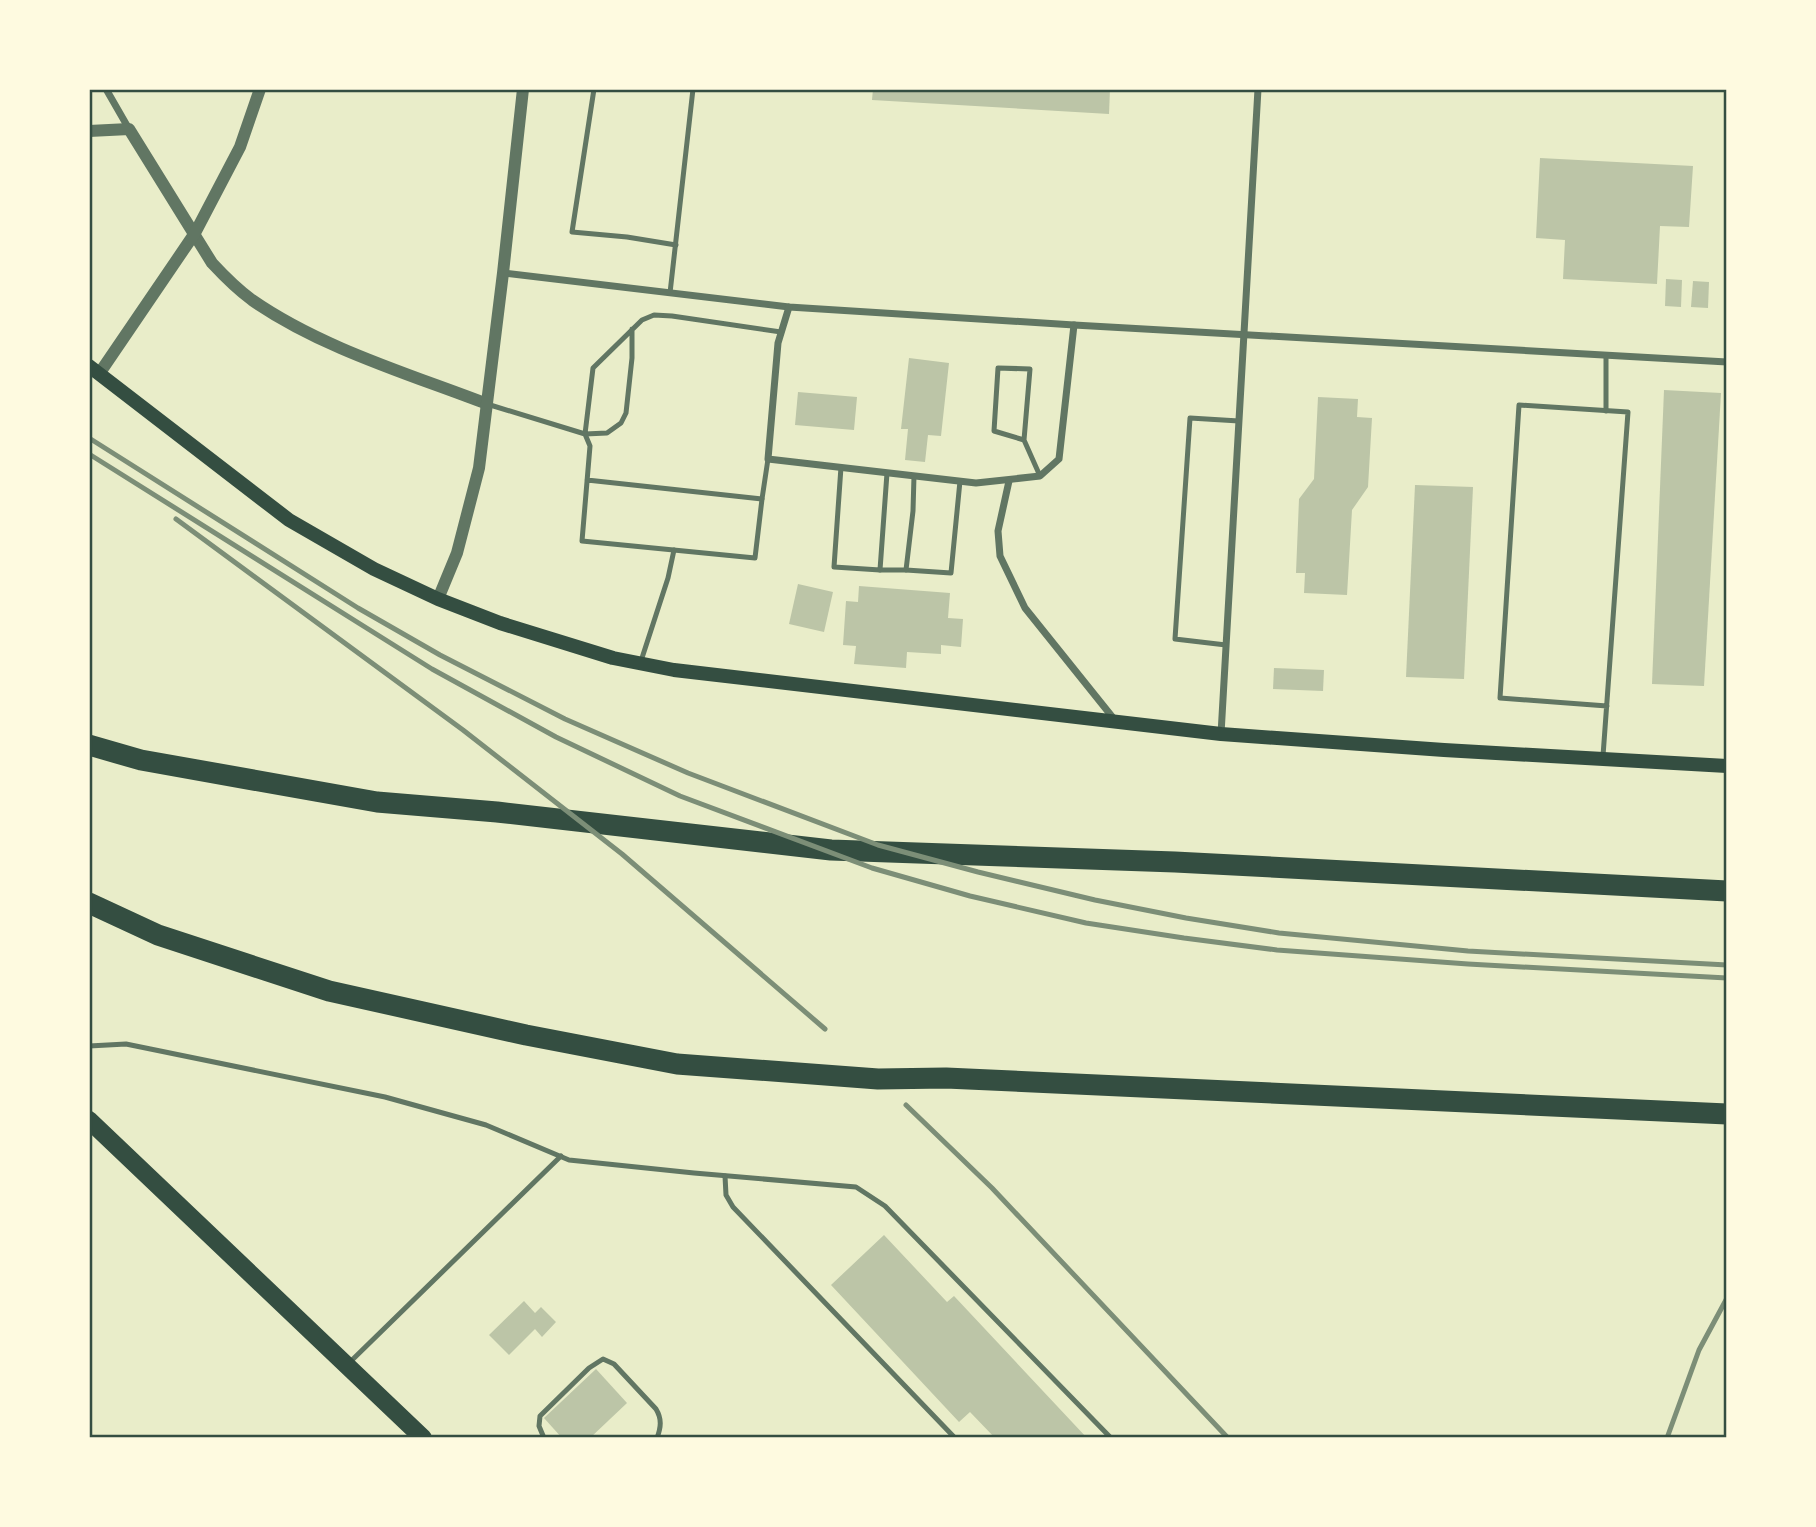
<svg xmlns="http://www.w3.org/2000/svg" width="1816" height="1527" font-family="'Noto Sans',sans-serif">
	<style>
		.building { fill: #bcc5a7 }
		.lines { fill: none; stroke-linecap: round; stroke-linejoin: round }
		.service { stroke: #617663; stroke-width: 5 }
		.minor { stroke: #617663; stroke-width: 7 }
		.tertiary { stroke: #617663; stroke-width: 12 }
		.secondary { stroke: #344e41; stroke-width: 14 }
		.primary { stroke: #344e41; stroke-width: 18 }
		.motorway { stroke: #344e41; stroke-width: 21 }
		.rail { stroke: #7c8e77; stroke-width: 5 }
		.neatline { fill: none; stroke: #344e41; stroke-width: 2.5 }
	</style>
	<rect width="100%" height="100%" fill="#e9edc9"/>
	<!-- building -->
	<g class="building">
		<path d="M873,89H1110L1109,114L872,100Z"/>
		<path d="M1540,158L1693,166L1689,227L1660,226L1657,284L1563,279L1565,240L1536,238Z"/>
		<path d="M1666,279L1682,280L1681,307L1665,306Z"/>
		<path d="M1693,281L1709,282L1708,308L1691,307Z"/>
		<path d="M909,358L949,363L941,436L928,435L925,462L905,460L908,429H901Z"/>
		<path d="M1664,390L1721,393L1704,686L1652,684Z"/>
		<path d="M798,392L857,397L854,430L795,425Z"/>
		<path d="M1318,397L1358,399L1357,417L1372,418L1368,487L1352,510L1347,595L1304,593L1305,573H1296L1299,499L1314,479Z"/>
		<path d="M1415,485L1473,487L1464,679L1406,677Z"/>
		<path d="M798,584L833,592L824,632L789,624Z"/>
		<path d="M859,586L950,593L948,618L963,619L961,647L941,645V654L907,652L906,668L854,664L856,646L843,645L846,601L858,602Z"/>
		<path d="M1274,668L1324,670L1323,691L1273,689Z"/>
		<path d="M884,1235L947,1302L954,1296L1087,1438H995L970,1412L959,1422L831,1285Z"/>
		<path d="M524,1301L535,1313L541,1307L556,1322L542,1337L535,1329L509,1355L489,1335Z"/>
		<path d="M596,1369L627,1403L590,1438H562L544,1418Z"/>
	</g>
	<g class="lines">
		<!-- service -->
		<g class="service">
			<path d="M594,89L572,232L627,237L676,245"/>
			<path d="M670,293L693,89"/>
			<path d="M632,329V358L626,413L621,423L607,433L585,434L593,368L642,320L654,315L672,316L781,332"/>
			<path d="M1606,355V411"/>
			<path d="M487,404L585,434L590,446L582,541L755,558L762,499L587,480"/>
			<path d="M1024,440L994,431L998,368L1030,369L1024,440L1040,476"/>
			<path d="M841,467L834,567L880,570L887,473"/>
			<path d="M914,476L913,511L906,570L951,573L960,481"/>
			<path d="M762,499L768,459"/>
			<path d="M880,570H906"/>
			<path d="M1226,645L1175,639L1190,418L1239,421"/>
			<path d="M641,661L668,578L674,550"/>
			<path d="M1603,756L1628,412L1519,405L1500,698L1607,706"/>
			<path d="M89,1046L126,1044L385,1097L486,1125L569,1160L694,1173L856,1187L885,1206L1111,1438"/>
			<path d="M725,1176L726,1195L733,1207L955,1438"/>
			<path d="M349,1363L561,1156"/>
			<path d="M544,1438L539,1426L540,1416L589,1368L603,1359L614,1364L656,1409C662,1419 661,1427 657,1438"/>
		</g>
		<!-- minor -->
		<g class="minor">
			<path d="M106,89L129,129"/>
			<path d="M503,273L789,307L1074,325L1727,362"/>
			<path d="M789,307L778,343L768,459L976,483L1040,476L1059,459L1074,325"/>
			<path d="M1009,481L998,531L1000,556L1025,608L1114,719"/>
			<path d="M1221,734L1258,89"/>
		</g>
		<!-- tertiary -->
		<g class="tertiary">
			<path d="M89,131L129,129L212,263C225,277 237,289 252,300C321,348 409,374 487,404"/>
			<path d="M99,374L195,233L240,147L260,89"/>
			<path d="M438,599L457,553L479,468L503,273L523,89"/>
		</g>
		<!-- secondary -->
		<path class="secondary" d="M89,366L289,520L374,569L438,599L500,623L613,658L674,670L1221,734L1444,750L1727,766"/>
		<!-- primary -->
		<path class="primary" d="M89,1120L423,1438"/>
		<!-- motorway -->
		<g class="motorway">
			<path d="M89,745L141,760L377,802L497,812L831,850L1175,862L1727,891"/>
			<path d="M89,903L158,935L329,991L526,1035L677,1064L878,1079L946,1078L1727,1114"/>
		</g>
		<!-- rail -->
		<g class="rail">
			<path d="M89,438L358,608L440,655L565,719L688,773L878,845L978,872L1095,900L1186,918L1279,933L1468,951L1727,965"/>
			<path d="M89,454L432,669L556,737L680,796L872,868L970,896L1086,923L1184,938L1277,950L1468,964L1727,978"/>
			<path d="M176,519L463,730L622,854L825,1029"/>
			<path d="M906,1105L992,1188L1228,1438"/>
			<path d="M1667,1438L1699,1350L1727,1298"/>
		</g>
	</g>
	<!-- border -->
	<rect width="1816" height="1527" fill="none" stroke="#fefae0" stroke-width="182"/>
	<rect x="91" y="91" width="1634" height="1345" class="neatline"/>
</svg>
